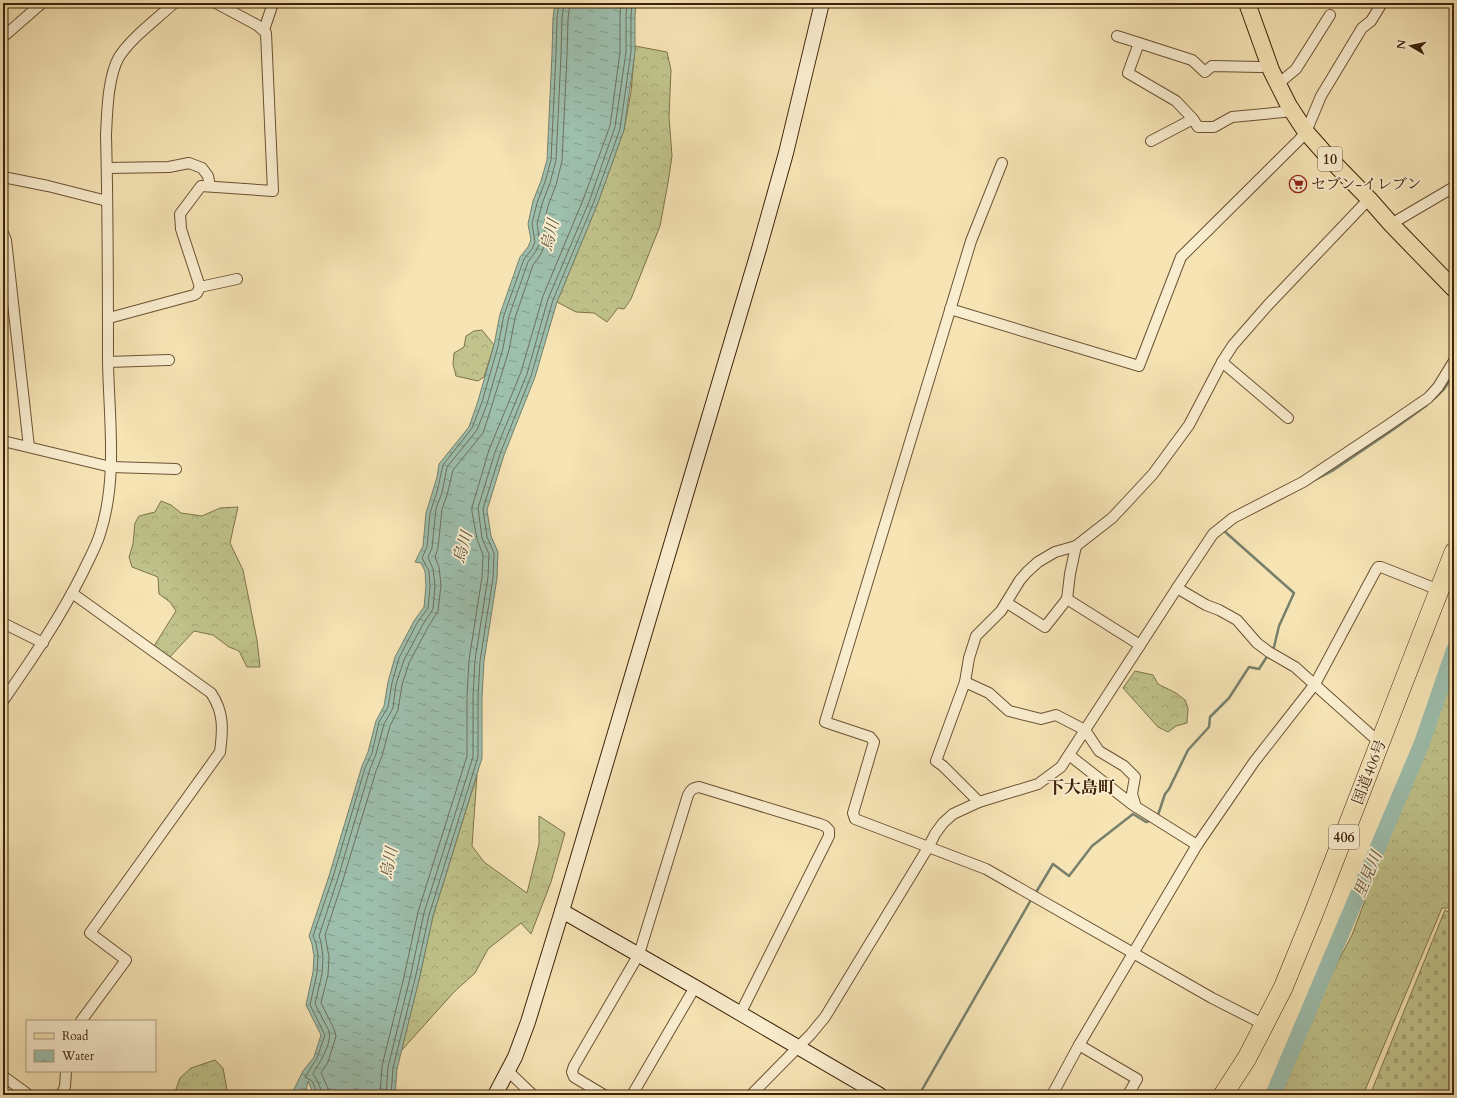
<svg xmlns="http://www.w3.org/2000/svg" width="1457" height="1098" font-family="Cardo,'Noto Serif JP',serif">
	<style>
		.forest { fill: url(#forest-crowns); stroke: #7f724a }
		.cemetery { fill: url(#cemetery-stones); stroke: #7f724a }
		.water { fill: url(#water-ripples); stroke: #77806c }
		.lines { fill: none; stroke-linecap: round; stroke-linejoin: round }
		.shore { stroke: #6e705b; stroke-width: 1 }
		.stream { stroke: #77806c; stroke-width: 2.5 }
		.river { stroke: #9dbfae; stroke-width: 16 }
		.street-casing { stroke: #6c5233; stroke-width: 12 }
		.secondary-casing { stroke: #3e2208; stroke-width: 16 }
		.primary-casing { stroke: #3e2208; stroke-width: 18 }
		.highway-casing { stroke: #3e2208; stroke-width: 20 }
		.street { stroke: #f9edcf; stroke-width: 10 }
		.secondary { stroke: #f9edcf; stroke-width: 14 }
		.primary { stroke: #f6e4b5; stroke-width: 16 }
		.highway { stroke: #f6e4b5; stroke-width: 19 }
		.labels { text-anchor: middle; stroke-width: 4; stroke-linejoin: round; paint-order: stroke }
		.shield { fill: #f9edcf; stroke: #765f44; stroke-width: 1 }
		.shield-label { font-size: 14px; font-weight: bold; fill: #3e2208 }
		.poi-label { font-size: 15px; fill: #3e2208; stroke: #f9edcf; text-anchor: start }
		.street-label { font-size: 15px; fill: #3e2208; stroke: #f9edcf }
		.water-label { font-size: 16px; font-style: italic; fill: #5a513a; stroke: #f9edcf }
		.quarter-label { font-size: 17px; font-weight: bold; fill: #3e2208; stroke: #f9edcf }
	</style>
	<defs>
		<pattern id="forest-crowns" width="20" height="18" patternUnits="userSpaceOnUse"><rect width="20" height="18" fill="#c0c38b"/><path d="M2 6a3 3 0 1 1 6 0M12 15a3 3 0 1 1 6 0" fill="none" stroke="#a6a776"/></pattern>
		<pattern id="cemetery-stones" width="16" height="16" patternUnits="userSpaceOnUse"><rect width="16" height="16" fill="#c0c38b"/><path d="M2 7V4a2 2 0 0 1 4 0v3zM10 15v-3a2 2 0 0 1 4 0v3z" fill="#a6a776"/></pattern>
		<pattern id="water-ripples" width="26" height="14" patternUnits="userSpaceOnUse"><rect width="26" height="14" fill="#9dbfae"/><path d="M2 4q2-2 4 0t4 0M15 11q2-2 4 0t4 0" fill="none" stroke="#819b8c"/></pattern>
	</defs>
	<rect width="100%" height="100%" fill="#f6e4b5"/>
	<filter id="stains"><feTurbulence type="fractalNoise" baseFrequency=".005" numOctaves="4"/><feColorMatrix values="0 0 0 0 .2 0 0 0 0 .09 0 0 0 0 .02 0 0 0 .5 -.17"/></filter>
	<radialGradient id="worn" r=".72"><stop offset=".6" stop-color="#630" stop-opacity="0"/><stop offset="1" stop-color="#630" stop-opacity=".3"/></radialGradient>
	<!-- forest -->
	<g class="forest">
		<path d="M635,46L667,52L671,70L669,117L672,156L668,183L660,226L631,299L624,309L618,308L607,322L594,313L576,312L557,302L597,205L624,130L631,92Z"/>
		<path d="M482,330L494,345L484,377L478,381L456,376L453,364L454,353L464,347L466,336L474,331Z"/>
		<path d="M161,501L171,505L181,513L202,516L220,508L238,507L230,543L243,570L257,640L260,667H247L239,651L229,647L213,635L194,631L168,659L154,646L176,611L170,602L159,594L158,577L132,567L129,557L133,544L135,523L139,516L155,512Z"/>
		<path d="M1454,656V908H1442L1363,1095H1275L1287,1074L1301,1032L1352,935L1402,802L1433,705Z"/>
		<path d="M1135,671L1153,675L1158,684L1176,693L1185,700L1188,708L1187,723L1176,726L1168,732L1158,727L1123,688Z"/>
		<path d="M477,775L472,846L484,862L527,893L539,844V816L565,833L551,882L531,934L521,923L488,949L475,973L454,992L401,1051L419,980L433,916Z"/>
		<path d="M215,1060L223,1068L228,1095H174L180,1078L191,1068Z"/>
	</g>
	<!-- cemetery -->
	<path class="cemetery" d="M1445,910L1454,915V1095H1370Z"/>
	<!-- water -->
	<path class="water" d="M555,3H636L635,15V52L624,130L597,205L557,302L535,377L504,455L487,510L491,536L498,552L497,578L484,661L482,697V758L433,916L419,980L397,1069L395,1095H314L308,1081L305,1095H291L303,1071L314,1057L321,1035L306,1005L313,972L314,956L312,944L309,936L329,876L362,766L368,752L376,721L384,706L388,682L395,657L414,621L424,607L426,586L425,571L421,563L415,562L423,546L426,513L437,477L439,464L469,427L478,401L494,345L500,314L520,257L528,247L531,240L528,224L533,201L541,181L547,160L552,54L553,18Z"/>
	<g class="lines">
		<!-- shore -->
		<g class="shore">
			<path d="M318,1095L312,1081L305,1077L317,1058L325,1035L310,1005L317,973L318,956L316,943L313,936L333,877L365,768L372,753L379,722L388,707L392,683L399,658L417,623L428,608L430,587L429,571L422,558L427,547L430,513L437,492L443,465L472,428L482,402L498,346L504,315L524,259L532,249L535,242L532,224L537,203L545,182L551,160L556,54L557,18L559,3"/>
			<path d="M323,1095L317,1080L313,1074C319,1063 332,1045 329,1031L315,1004L322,974L323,957L321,942L319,936L338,878L370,769L376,754L384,724L393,708L396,684L404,660L422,626L433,609L435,585L433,569L428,557L432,548L436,508L442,493L447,467L477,430L487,404L503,348L509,316L528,262L536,251L540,243L537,224L542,204L550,183L556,160L561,55L562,18L564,3"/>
			<path d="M329,1095L328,1088L321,1073L328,1062L336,1036L334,1029L321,1003L328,975L329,957L325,935L343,880L376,771L382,756L390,726L398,710L402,685L409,663L427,629L438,611L441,585L439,567L435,557L438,548L442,509L447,495L453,470L483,433L492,405L509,350L515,318L533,265L541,254L545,244L544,224L548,206L556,185L562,161L567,55L568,19L570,3"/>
			<path d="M380,1095L382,1066L404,977L418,912L467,756V696L469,660L482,577L483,555L477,539L472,512V507L489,450L521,372L543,296L583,200L610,126L620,52V15L621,3"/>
			<path d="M386,1095L388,1067L410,978L424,913L473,757V697L475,660L488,577L489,554L482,538L478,508L495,452L527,374L548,299L589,202L615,127L626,52V15L627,3"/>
			<path d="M391,1095L393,1068L415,979L429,915L478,757V697L480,661L493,578L494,553L487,537L483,509L500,454L531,376L553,300L593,204L620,129L631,52V15L632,3"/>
		</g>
		<!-- stream -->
		<g class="stream">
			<path d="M1435,398L1444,389L1454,374"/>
			<path d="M1311,482L1332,471L1394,429L1427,405"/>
			<path d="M1224,529L1223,530L1294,593L1279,626L1274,647L1271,651"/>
			<path d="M1157,818L1165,794L1169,789L1188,750L1209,727L1210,717L1229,698L1249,667L1259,669L1268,655"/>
			<path d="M1035,894L1053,864L1069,876L1092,846L1133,814L1146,822L1152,820"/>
			<path d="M919,1095L1032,898"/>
		</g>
		<!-- river -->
		<path class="river" d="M1273,1095L1422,743L1454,650"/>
		<defs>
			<g id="street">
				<path d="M216,3L257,25L266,33L273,191L201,186L180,214L181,229L200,287L237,279"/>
				<path d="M264,30L273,3"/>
				<path d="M1117,36L1139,43L1128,73L1176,101L1193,119L1151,141"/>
				<path d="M3,37L42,3"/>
				<path d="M1139,43L1192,60L1205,72L1212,66L1260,67L1270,66"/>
				<path d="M1278,84L1296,69L1330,15"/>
				<path d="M1193,119L1198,127H1214L1232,117L1284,112L1291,110"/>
				<path d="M1002,163L971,241L825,722L870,737L874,742L853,813L855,819L986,869L1212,998L1265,1025"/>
				<path d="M107,168L169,167L189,163L202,168L208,176L210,186"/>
				<path d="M3,177L48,186L107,201"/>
				<path d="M1391,224L1454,187"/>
				<path d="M3,233L6,240L29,447"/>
				<path d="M950,309L1139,366L1181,257L1299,140L1306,132L1321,96L1362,28L1371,21L1382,3"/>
				<path d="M109,318L194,295L197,293L200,287"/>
				<path d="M108,362L169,360"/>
				<path d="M1222,362L1288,418"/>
				<path d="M3,441L111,467L176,469"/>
				<path d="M1177,588L1206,605L1219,610L1237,620L1257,643L1269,652L1295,667L1380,743"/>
				<path d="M72,593L211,693C224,712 223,729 220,752L90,933L126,960L81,1021"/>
				<path d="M1067,599L1140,645"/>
				<path d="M1007,603L1045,627L1067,599L1070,574L1076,546"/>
				<path d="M3,623L43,643"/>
				<path d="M965,682L989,693L1009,711L1041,719L1056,715L1085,730L1099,751L1124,766L1135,777L1132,794L1136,807"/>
				<path d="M3,701C32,659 60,618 83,572C89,559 96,547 100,534C118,479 109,418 108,362C108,286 108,211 106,135C107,112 108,76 119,57C132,37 157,19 174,3"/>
				<path d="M1069,755L1133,805L1197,845"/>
				<path d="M979,802L943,766L936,761L965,682L969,658L976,636L1001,611L1020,580L1027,572L1038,562L1055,552L1076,546L1112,518L1127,502L1153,474L1189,425L1222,362L1233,345L1268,305L1369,199"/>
				<path d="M1079,1045L1137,1079L1128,1095"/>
				<path d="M508,1071L533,1095"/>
				<path d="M3,1076L29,1095"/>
				<path d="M61,1095L65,1087L66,1071"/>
				<path d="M604,1095L574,1077L572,1072L574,1066L639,954L688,795C691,789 693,788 699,787L820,824L825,826L829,830V836L740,1014"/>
				<path d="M632,1095L695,987"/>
				<path d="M751,1095L811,1034L825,1017L929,846L935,834L943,823L953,814L979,802L1038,784L1061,767L1177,588L1213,534L1233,518L1303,482L1387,426L1428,398L1438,387L1454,361"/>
				<path d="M1052,1095L1079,1045L1197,845L1254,762L1315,684L1376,570L1378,567H1381L1439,590"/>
			</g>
			<g id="secondary">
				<path d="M562,911L695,987L880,1095"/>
				<path d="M495,1095L515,1057L528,1022L562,911L759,249L786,153L822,3"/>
			</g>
			<path id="primary" d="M1247,3L1271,70L1289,106L1306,132L1329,158L1369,199L1391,224L1454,289"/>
			<path id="highway" d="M1223,1095L1247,1058L1283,988L1313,915L1454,552"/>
		</defs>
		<!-- street casing -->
		<use href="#street" class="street-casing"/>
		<!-- secondary casing -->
		<use href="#secondary" class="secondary-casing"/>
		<!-- primary casing -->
		<use href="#primary" class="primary-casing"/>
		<!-- highway casing -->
		<use href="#highway" class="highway-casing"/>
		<!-- street -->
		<use href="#street" class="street"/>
		<!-- secondary -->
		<use href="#secondary" class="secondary"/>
		<!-- primary -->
		<use href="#primary" class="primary"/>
		<!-- highway -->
		<use href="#highway" class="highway"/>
	</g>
	<!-- icons -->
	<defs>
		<symbol id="supermarket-ring" viewBox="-11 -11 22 22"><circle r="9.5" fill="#f9edcf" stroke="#8f2418" stroke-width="1.5"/><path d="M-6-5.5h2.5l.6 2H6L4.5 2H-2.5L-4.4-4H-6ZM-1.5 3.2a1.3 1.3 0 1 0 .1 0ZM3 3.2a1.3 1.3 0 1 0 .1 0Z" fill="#8f2418"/></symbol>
	</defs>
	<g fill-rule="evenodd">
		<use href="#supermarket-ring" x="1288" y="174" width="20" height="20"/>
	</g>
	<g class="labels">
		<!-- shield labels -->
		<g class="shield">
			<rect x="1318" y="147" width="24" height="24" rx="3"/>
			<rect x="1329" y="825" width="30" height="24" rx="3"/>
		</g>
		<g class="shield-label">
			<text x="1330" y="164">10</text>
			<text x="1344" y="842">406</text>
		</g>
		<!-- poi labels -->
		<g class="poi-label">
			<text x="1311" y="189">セブン-イレブン</text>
		</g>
		<!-- street labels -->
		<g class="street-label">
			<text transform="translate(1369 772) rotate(-69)" y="5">国道406号</text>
		</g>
		<!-- water labels -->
		<g class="water-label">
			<text transform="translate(549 235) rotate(-75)" y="6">烏川</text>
			<text transform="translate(462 547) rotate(-74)" y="6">烏川</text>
			<text transform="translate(388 863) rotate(-79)" y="6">烏川</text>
			<text transform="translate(1367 874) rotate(-67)" y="6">里見川</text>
		</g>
		<!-- quarter labels -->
		<g class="quarter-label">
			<text x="1081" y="793">下大島町</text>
		</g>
	</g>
	<!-- margin -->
	<rect width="1457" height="1098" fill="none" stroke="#f6e4b5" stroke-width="16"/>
	<rect x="4" y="4" width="1449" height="1090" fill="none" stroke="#3e2208" stroke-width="2"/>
	<rect x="8" y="8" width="1441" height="1082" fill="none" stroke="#3e2208"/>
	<!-- legend -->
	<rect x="26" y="1020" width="130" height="52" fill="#f9edcf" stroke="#ae9c7f"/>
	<rect x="34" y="1033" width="20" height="6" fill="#f6e4b5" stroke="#ae9c7f"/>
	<text x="62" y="1040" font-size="12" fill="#3e2208">Road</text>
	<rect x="34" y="1050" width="20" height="12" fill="url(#water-ripples)" stroke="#ae9c7f"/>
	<text x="62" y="1060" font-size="12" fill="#3e2208">Water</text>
	<!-- north arrow -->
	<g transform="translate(1411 46) rotate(279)" stroke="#f9edcf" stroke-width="3" paint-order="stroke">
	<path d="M0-3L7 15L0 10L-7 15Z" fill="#3e2208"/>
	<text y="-6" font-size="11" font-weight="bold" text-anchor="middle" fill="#3e2208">N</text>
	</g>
	<rect width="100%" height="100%" filter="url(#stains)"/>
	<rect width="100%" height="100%" fill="url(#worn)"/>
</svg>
